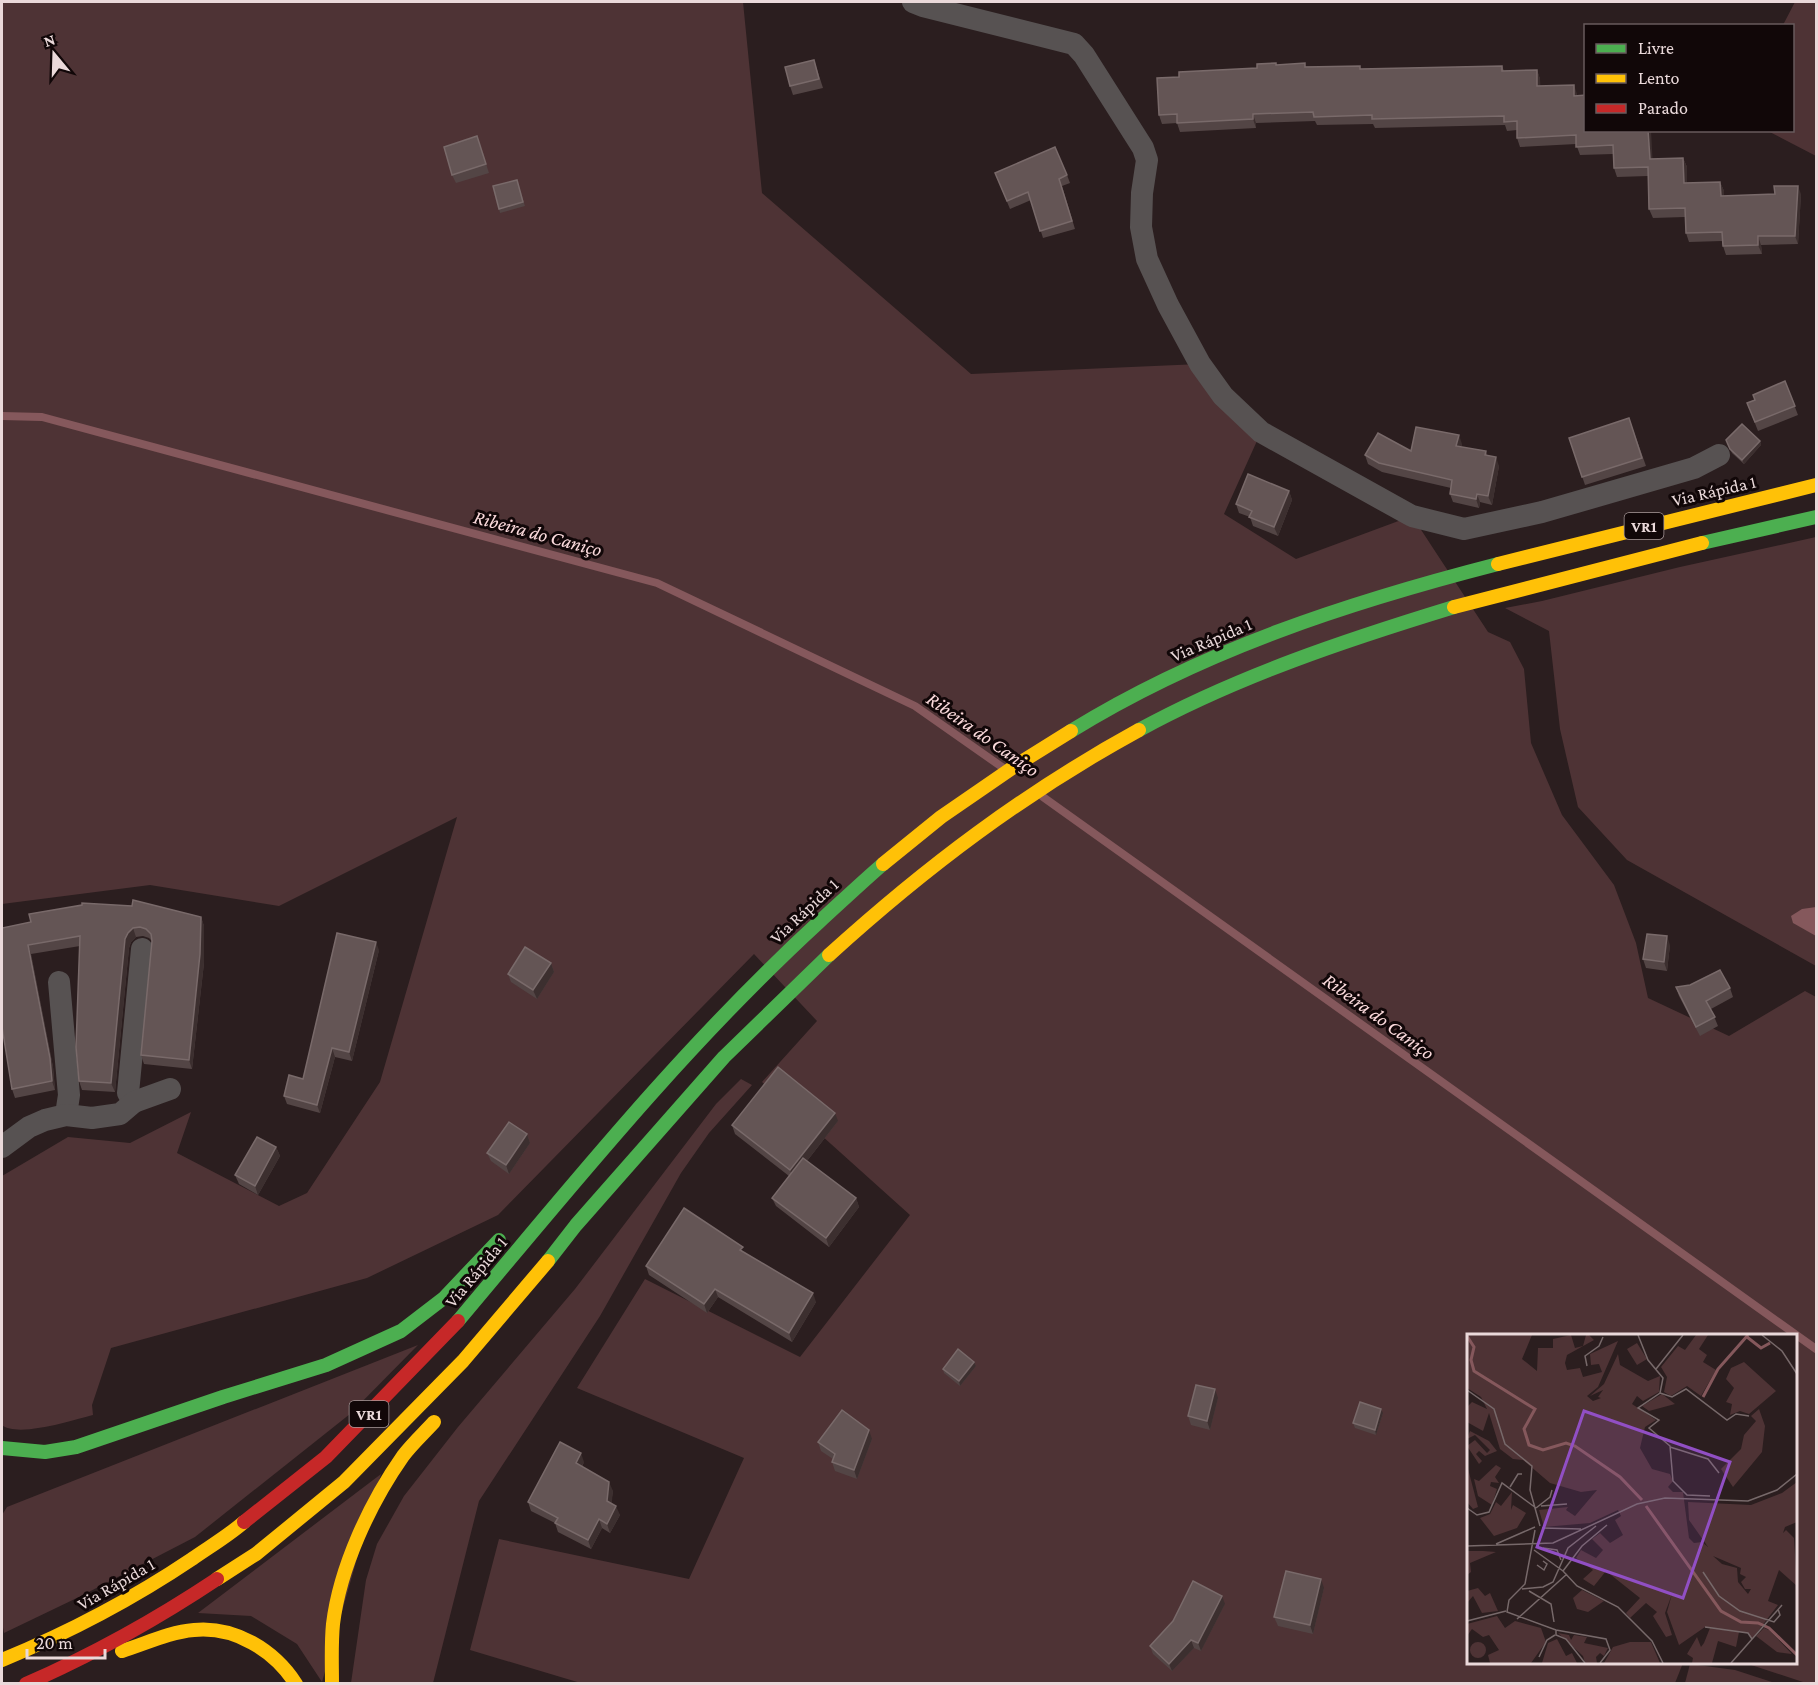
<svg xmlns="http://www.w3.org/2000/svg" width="1818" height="1685" font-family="'Crimson Pro',serif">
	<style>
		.green { fill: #4e3335 }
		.water { fill: #85585c }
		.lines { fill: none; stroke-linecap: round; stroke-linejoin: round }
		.stream { stroke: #85585c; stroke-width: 8 }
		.street { stroke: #575252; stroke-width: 22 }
		.fast { stroke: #4caf50; stroke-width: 14 }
		.slow { stroke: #ffc107; stroke-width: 14 }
		.jam { stroke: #c62828; stroke-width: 14 }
		.wall { fill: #534545 }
		.shaded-wall { fill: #3c2f2f }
		.building { fill: #645555; stroke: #796a6a; stroke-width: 1.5 }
		.labels { text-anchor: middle; stroke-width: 6; stroke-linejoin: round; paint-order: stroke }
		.shield { fill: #110708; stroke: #a99a9b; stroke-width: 1.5 }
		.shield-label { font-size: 16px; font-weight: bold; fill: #ead9da }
		.street-label { font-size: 18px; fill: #ead9da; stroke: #110708 }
		.water-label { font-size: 20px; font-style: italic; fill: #fbdadc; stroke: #110708 }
		.inset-river { fill: none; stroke: #85585c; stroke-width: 3 }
		.inset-road { fill: none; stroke: #77696a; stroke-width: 1.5 }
		.view { fill: #914fc4; fill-opacity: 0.15; stroke: #914fc4; stroke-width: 3 }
		.inset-edge { fill: none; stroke: #ead9da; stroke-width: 3 }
	</style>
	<rect width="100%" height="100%" fill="#2b1e1f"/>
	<!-- green -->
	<g class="green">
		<path d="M2,2H743L762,193L971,374L1200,364L1261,432L1224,514L1296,559L1412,516L1488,632L1510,642L1524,669L1531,743L1562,815L1614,885L1636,943L1648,998L1729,1036L1805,991L1816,997V1683H1806L1745,1663L1796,1662V1336H1468V1662L1683,1663L1675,1683L584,1684L470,1650L499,1539L689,1579L744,1458L577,1388L645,1279L800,1357L910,1215L762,1082L817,1021L754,954L498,1215L367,1278L111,1348L92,1405L93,1415C73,1420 18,1438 2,1425V1176L68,1137L130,1143L191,1112L177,1153L279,1206L307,1193L380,1082L457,817L279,906L150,885L2,904Z"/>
		<path d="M1795,2H1816V156L1768,131L1792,130V26L1783,25Z"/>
		<path d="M1816,537V966L1627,860L1578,807L1560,729L1549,631L1505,608L1542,601L1680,567Z"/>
		<path d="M741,1079L752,1085L709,1133L681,1173L600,1316L479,1501L433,1683H351L366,1580L377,1544L404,1496L458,1427L575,1289L716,1104Z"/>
		<path d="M418,1345L350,1414L195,1537L81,1596L4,1633L2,1622V1515L7,1507Z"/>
		<path d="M381,1474L322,1682L297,1644L251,1616L198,1613Z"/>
		<path d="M1690,1664L1735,1670L1775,1683H1685Z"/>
	</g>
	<!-- water -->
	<path class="water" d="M1816,907V936L1793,923L1791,916L1802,909Z"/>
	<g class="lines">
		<!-- stream -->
		<g class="stream">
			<path d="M2,416L42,417L657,583L915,706L1002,767"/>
			<path d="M1043,797L1816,1349"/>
		</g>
		<!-- street -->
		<g class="street">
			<path d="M913,2L923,6L1074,44L1084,55L1143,148L1147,160L1142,193L1141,227L1147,259L1168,305L1200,364L1223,396L1261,432L1412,516L1464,529L1542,512L1694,468L1719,455"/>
			<path d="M59,982L69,1095L66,1115"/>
			<path d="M134,1102L128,1093L142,949"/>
			<path d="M2,1147L29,1127L45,1120L66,1115L92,1118L120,1114L134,1102L170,1089"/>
		</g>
		<!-- fast -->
		<g class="fast">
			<path d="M1702,543L1816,517"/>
			<path d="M1139,730C1238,676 1346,640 1454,607"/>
			<path d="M1071,731C1202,650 1350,602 1498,564"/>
			<path d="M548,1261L576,1225L724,1057L829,955"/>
			<path d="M458,1321C574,1183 686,1044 819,922C840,903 861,883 883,864"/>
			<path d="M2,1448L45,1452L76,1447L223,1397L326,1365L401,1331L444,1298L499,1240"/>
		</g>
		<!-- slow -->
		<g class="slow">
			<path d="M1498,564L1816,485"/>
			<path d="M1454,607L1702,543"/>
			<path d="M883,864L941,817L1018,764L1071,731"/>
			<path d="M829,955C926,867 1024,793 1139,730"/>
			<path d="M217,1579L256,1554L344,1482L463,1361L548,1261"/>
			<path d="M122,1651C145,1644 169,1632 194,1630C235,1626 274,1650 296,1684"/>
			<path d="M2,1660C70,1632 131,1600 192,1559C209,1547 228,1536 244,1522"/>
			<path d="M332,1684C332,1664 331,1644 333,1624C340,1567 370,1503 403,1456C412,1444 424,1433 434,1422"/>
		</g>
		<!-- jam -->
		<g class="jam">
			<path d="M244,1522L326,1457L458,1321"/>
			<path d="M26,1684C92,1655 157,1619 217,1579"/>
		</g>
	</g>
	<!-- wall -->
	<g class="wall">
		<path d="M814,60L823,88L793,95L790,86Z"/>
		<path d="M1276,63L1277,65L1361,69L1502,66L1504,71L1537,70L1540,79V86L1577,94V96L1652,159L1683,158L1687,167V183L1720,182L1724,191V196L1801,194L1798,244L1761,245L1762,254L1726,255L1723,246L1722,241L1689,242L1686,233L1685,217L1653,218L1649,209L1648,176L1617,177L1614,168L1613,154L1580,155L1576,144L1520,147L1517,138V130L1507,131L1505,125L1375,128L1373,124L1317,125L1315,121L1256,123V128L1180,132L1177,123L1162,124L1159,115L1179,77L1257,68Z"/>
		<path d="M477,136L489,173L456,183L452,175Z"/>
		<path d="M995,173L1067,175L1070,183L1062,186L1075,229L1043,238L1031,200L1010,209Z"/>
		<path d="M517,180L525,206L500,213L499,209Z"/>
		<path d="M1785,381L1798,415L1758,431L1747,403L1755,400Z"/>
		<path d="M1629,418L1646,466L1585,485L1569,438Z"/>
		<path d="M1726,440L1760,441L1761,445L1744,464L1732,453Z"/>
		<path d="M1462,444L1461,447L1486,451L1487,455L1499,466L1492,505L1480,502L1479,508L1453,502L1450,494L1451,488L1382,472L1368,464L1365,455L1411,451Z"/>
		<path d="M1289,491L1292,500L1278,536L1253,526L1250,517L1239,513L1236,504Z"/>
		<path d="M201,917L204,926V963L192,1069L144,1064L141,1055L152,941L149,938L143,936L136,937L131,942L129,948L115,1092L82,1090L79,1081L80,946L31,954L53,1067L55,1090L15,1098L12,1089L2,928Z"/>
		<path d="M1670,945L1667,971L1646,968L1643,959Z"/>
		<path d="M379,950L352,1061L335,1057L320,1113L287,1104L284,1096L303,1079Z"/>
		<path d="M551,963L554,972L537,999L511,982L508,974Z"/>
		<path d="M1676,987L1730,988L1733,997L1711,1009L1718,1026L1700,1036L1679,996Z"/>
		<path d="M838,1121L807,1161L856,1198L859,1207L829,1247L776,1206L772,1198L789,1176L735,1134L732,1125Z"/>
		<path d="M527,1134L530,1143L509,1174L491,1161L487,1153Z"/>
		<path d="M276,1147L280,1156L258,1195L239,1184L235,1175Z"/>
		<path d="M745,1253L816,1302L792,1342L718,1297L707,1313L649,1275L646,1266Z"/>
		<path d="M974,1362L976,1366L960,1386L944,1373L943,1369Z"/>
		<path d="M1218,1398L1210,1430L1191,1425L1188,1416Z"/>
		<path d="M1383,1413L1376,1435L1355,1428L1353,1423Z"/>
		<path d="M872,1439L857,1479L835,1471L832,1462L833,1459L821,1451L818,1442Z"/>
		<path d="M584,1462L582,1467L613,1491L611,1503L620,1515L610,1533L602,1528L591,1549L558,1532L555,1523L531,1511L528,1502Z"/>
		<path d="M1324,1588L1313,1634L1278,1626L1274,1617Z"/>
		<path d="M1225,1604L1201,1651L1194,1648L1172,1671L1153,1654L1150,1646Z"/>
	</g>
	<!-- shaded-wall -->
	<g class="shaded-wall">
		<path d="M1537,70L1540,79L1541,95L1537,86Z"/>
		<path d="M1574,85L1577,94V105L1574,96Z"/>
		<path d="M1253,114L1256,123V128L1253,119Z"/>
		<path d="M1648,130H1651L1653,168L1650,159Z"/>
		<path d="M1683,158L1687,167V192L1684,183Z"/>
		<path d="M1720,182L1724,191V205L1721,196Z"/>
		<path d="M1798,186L1801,194L1798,244L1795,236Z"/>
		<path d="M1758,236L1761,245L1762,254L1758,245Z"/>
		<path d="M1459,435L1462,444L1460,454L1456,446Z"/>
		<path d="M1760,441L1761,445L1744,464L1742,460Z"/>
		<path d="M1496,457L1499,466L1492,505L1488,496Z"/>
		<path d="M1289,491L1292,500L1278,536L1274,527Z"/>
		<path d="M1477,494L1480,502L1479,508L1476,499Z"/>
		<path d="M201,917L204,926V963L192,1069L189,1060Z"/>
		<path d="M133,928L136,937L131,942L129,948L115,1092L111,1083L125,939L128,933Z"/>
		<path d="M1667,936L1670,945L1667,971L1664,962Z"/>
		<path d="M376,942L379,950L352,1061L349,1052Z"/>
		<path d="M28,945L31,954L53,1067L55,1090L52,1081Z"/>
		<path d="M551,963L554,972L537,999L533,990Z"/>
		<path d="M332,1048L335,1057L320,1113L317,1105Z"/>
		<path d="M835,1113L838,1121L793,1179L790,1170Z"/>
		<path d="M527,1134L530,1143L509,1174L506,1165Z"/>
		<path d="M276,1147L280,1156L258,1195L255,1186Z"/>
		<path d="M856,1198L859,1207L829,1247L826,1238Z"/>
		<path d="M715,1289L718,1297L707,1313L704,1304Z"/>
		<path d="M813,1293L816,1302L792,1342L789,1333Z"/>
		<path d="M974,1362L976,1366L960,1386L959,1381Z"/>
		<path d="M1215,1389L1218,1398L1210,1430L1207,1421Z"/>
		<path d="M1381,1409L1383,1413L1376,1435L1375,1430Z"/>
		<path d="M869,1430L872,1439L857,1479L854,1470Z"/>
		<path d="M581,1453L584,1462L579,1472L576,1463Z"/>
		<path d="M609,1482L613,1491L611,1510L607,1501Z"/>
		<path d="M616,1506L620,1515L610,1533L607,1524Z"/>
		<path d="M599,1519L602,1528L591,1549L588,1540Z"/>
		<path d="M1321,1579L1324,1588L1313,1634L1310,1625Z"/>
		<path d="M1222,1596L1225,1604L1201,1651L1198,1643Z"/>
		<path d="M1191,1640L1194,1648L1172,1671L1169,1664Z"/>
	</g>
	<!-- building -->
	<g class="building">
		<path d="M814,60L819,79L790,86L785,67Z"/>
		<path d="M1276,63V65L1305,63V67L1360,66V69L1502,66V71L1537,70V86L1574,85V96L1586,95V130H1648L1650,159L1683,158L1684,183L1720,182L1721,196L1775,194L1774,186H1798L1795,236H1758V245L1723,246L1722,232L1686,233L1685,208L1649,209L1648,167L1614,168L1613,145L1576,147V135L1517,138V121L1504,122V116L1372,119V115L1314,117L1313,112L1253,114V119L1177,123V114L1159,115L1157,78L1179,77V72L1257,68V64Z"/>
		<path d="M477,136L486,164L452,175L444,147Z"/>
		<path d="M1055,147L1067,175L1059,179L1072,221L1040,231L1028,192L1007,201L995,173Z"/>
		<path d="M517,180L523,202L499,209L493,186Z"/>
		<path d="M1785,381L1795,406L1755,422L1747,403L1755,400L1753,395Z"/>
		<path d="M1629,418L1642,458L1582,477L1569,438Z"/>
		<path d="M1742,424L1760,441L1742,460L1730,449L1726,440Z"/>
		<path d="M1416,427L1459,435L1456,446L1486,451L1485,455L1496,457L1488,496L1477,494L1476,499L1450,494L1452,480L1379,463L1365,455L1378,433L1411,451Z"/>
		<path d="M1248,474L1289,491L1274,527L1249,517L1252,511L1236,504Z"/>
		<path d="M133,900L201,917L200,954L189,1060L141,1055L152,941L151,934L146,929L140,927L133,928L128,933L125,939L111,1083L79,1081L76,1047L80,936L28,945L50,1058L52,1081L12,1089L2,1027V928L31,922L29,914L82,905V903L132,906Z"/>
		<path d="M337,933L376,942L349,1052L332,1048L317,1105L284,1096L289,1075L303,1079Z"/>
		<path d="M1647,934L1667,936L1664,962L1643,959Z"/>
		<path d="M525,947L551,963L533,990L508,974Z"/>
		<path d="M1720,970L1730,988L1706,1001L1715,1017L1696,1027L1676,987L1690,985Z"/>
		<path d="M778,1067L835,1113L790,1170L732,1125Z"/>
		<path d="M509,1122L527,1134L506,1165L487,1153Z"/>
		<path d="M257,1137L276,1147L255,1186L235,1175Z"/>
		<path d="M803,1158L856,1198L826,1238L772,1198Z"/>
		<path d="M684,1208L743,1247L740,1250L813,1293L789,1333L715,1289L704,1304L646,1266Z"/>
		<path d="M958,1349L974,1362L959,1381L943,1369Z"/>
		<path d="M1196,1385L1215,1389L1207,1421L1188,1416Z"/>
		<path d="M1360,1402L1381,1409L1375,1430L1353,1423Z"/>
		<path d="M842,1410L869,1430L854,1470L832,1462L835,1454L818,1442Z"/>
		<path d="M560,1442L581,1453L576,1463L609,1482L607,1501L616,1506L607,1524L599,1519L588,1540L555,1523L558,1518L528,1502Z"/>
		<path d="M1286,1571L1321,1579L1310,1625L1274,1617Z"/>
		<path d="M1193,1581L1222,1596L1198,1643L1191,1640L1169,1664L1150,1646L1173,1621Z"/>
	</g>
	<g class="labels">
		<!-- shield labels -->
		<g class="shield">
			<rect x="1624.5" y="513" width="39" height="26" rx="4.5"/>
			<rect x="349.5" y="1401" width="39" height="26" rx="4.5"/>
		</g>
		<g class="shield-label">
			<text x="1644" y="532">VR1</text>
			<text x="369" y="1420">VR1</text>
		</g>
		<!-- street labels -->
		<g class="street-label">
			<text transform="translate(1714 491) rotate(-13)" y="6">Via Rápida 1</text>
			<text transform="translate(1211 640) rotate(-23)" y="6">Via Rápida 1</text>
			<text transform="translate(804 911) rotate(-43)" y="6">Via Rápida 1</text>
			<text transform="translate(476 1272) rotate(-50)" y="6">Via Rápida 1</text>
			<text transform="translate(116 1584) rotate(-30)" y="6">Via Rápida 1</text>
		</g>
		<!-- water labels -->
		<g class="water-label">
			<text transform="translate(538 533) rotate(15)" y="7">Ribeira do Caniço</text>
			<text transform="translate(983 734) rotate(35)" y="7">Ribeira do Caniço</text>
			<text transform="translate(1379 1016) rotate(36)" y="7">Ribeira do Caniço</text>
		</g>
	</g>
	<!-- overview -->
	<g transform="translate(1467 1334)">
		<rect width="330" height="330" fill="#2b1e1f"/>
		<path d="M0,1H65L55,25L70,37L71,14H86V5L104,1L108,14L116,12L119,1H122L127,6L100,21L98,29L100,36L113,34L116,43L135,38L132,30L124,31L123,20L151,7L131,53L120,62L126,67L134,64L131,63L136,56L123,62L137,50L151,20L153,31L181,47L193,42L192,58L176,67L170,62L165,70L189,86L178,93L173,114L185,135L203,140L206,147L201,153L206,158H216L222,204L227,209L235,208L241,213L222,186L221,168L284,171L315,159L330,148V188L318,193L316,199L319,196L327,204L330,252L312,236L301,267L311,271L285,305L281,299L238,293L212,311L200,278L205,260L198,279L205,301L199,303L186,282L190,278L179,269L163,284L159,279L173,264L139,237L127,252L116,245L126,236L109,224L114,216L129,224L136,216L125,205L133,199L143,209L156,201L148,186L154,182L151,176L123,189L77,193L72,176L101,173L99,176L108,182L130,156L114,158L83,149L56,126L46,125L33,115L22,79L16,97L0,88V73L5,68L20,75L14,63L0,54ZM246,222L274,234L273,240L279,243L274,248L278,255H284L281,260L271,248L270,234L255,230ZM229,1H241L232,15L240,21L236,28L249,36L234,62L220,52L204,62L197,58L200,43L194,33L211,12L218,16ZM170,9L180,25L170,31L160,15ZM277,28L309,57L282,80L273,77L263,81L265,70L259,68L267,54L259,45L264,34ZM195,60L208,70L182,77L175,72ZM292,75L298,92L295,118L266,153L254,135L274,115L277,101L289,87L284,82ZM3,97L22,107L30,117L18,122L12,117L9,120L15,127L12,130L0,112L8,106L20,119L23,116L8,101L0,105ZM0,131L11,173L6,175L0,168ZM29,131L34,134L28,143L32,149L24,148L23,152L30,155L25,171L11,162L7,145L12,147ZM45,158L44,176L46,171L59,179L50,194L27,202L13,184L23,180L29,168L34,172ZM0,217H16L29,218L3,229L4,238L0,241ZM11,254L18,262L23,259L31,277L15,279L6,262L0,269V257ZM115,256L137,267L121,278L110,275L106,264ZM30,282L38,294L48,287L74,294L79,308L64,329H23L21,321L32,316L22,301L16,303L5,295L0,302V290ZM243,294L272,298L269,313L251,307L245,329H225L226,324L220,320L230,303L234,313L237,309ZM297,294L302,296L325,320L310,318L289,302ZM91,299L102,301L104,306L107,301L120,303L117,309L141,314L137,322L133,319L129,323L130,329H118L116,322ZM90,305L99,322L105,319L110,329H75L81,309ZM163,308H184L193,329H137L146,313ZM3 316a8 8 0 1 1 16 0a8 8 0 1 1-16 0Z" fill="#4e3335" fill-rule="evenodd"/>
		<path class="inset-river" d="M0,2L7,13L4,26L7,37L68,75L57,95L62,111L76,116L99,109L108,112L153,143L175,166M280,3L294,14L303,9M236,63L251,35L281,1M179,172L254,277L274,288L291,289L302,294L330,321"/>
		<path class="inset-road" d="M171,1L181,26L196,44L193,59L171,74L192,86L182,94L203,112L206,147L220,161L243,162M295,1L315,17L330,40M120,32L118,22L132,12L136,3M189,35L216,1M0,56L27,75L38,110L65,132L63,156L73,192M193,59L205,63L219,55L260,86L269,80L282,82M203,113L241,125L252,139M43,153L51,140H55M74,172L100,170M0,174L10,181L22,178L35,149L69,174M69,174L83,163L85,156M75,194L114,195M330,195V220M68,196L58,250L42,266L40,278L89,296L139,305L143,316L133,329M29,210L68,193M0,212L86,209L170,170L198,164L281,167L310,156L330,140M76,214L90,216L94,226M67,216L96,237L110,252L151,273L185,307L196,329M70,231L77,236L80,230L76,227M96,237L115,212L140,191M236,238L252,262L273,277L307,288L313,281L311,275M55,255L76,253L86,248L101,214L129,192M62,257L84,270L87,288M50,285L100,240M0,287L39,277M238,293L281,299L285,305M89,296V301L99,305L118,329M72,323L80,306L88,301M264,329L315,271"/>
		<path class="view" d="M117,77L263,128L216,264L70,213Z"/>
		<rect width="330" height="330" class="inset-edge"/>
	</g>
	<!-- border -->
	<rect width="1818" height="1685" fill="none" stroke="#ead9da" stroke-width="6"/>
	<!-- legend -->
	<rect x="1584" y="24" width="210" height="108" fill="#110708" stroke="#685b5c" stroke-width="1.5"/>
	<rect x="1596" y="44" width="30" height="9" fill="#4caf50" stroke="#685b5c" stroke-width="1.5"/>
	<text x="1638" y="54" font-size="18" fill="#ead9da">Livre</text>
	<rect x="1596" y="74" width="30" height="9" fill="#ffc107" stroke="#685b5c" stroke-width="1.5"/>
	<text x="1638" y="84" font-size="18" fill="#ead9da">Lento</text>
	<rect x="1596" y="104" width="30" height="9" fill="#c62828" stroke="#685b5c" stroke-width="1.5"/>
	<text x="1638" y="114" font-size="18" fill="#ead9da">Parado</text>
	<!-- north arrow -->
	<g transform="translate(54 54) rotate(341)" stroke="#110708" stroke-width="4.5" paint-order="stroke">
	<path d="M0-4.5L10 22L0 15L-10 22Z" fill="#ead9da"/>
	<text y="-9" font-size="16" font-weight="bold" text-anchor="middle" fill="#ead9da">N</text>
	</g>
	<!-- scale -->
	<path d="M27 1649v9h78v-9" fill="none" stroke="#ead9da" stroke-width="3"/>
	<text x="36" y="1649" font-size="18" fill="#ead9da" stroke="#110708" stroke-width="4.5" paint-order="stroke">20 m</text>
</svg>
